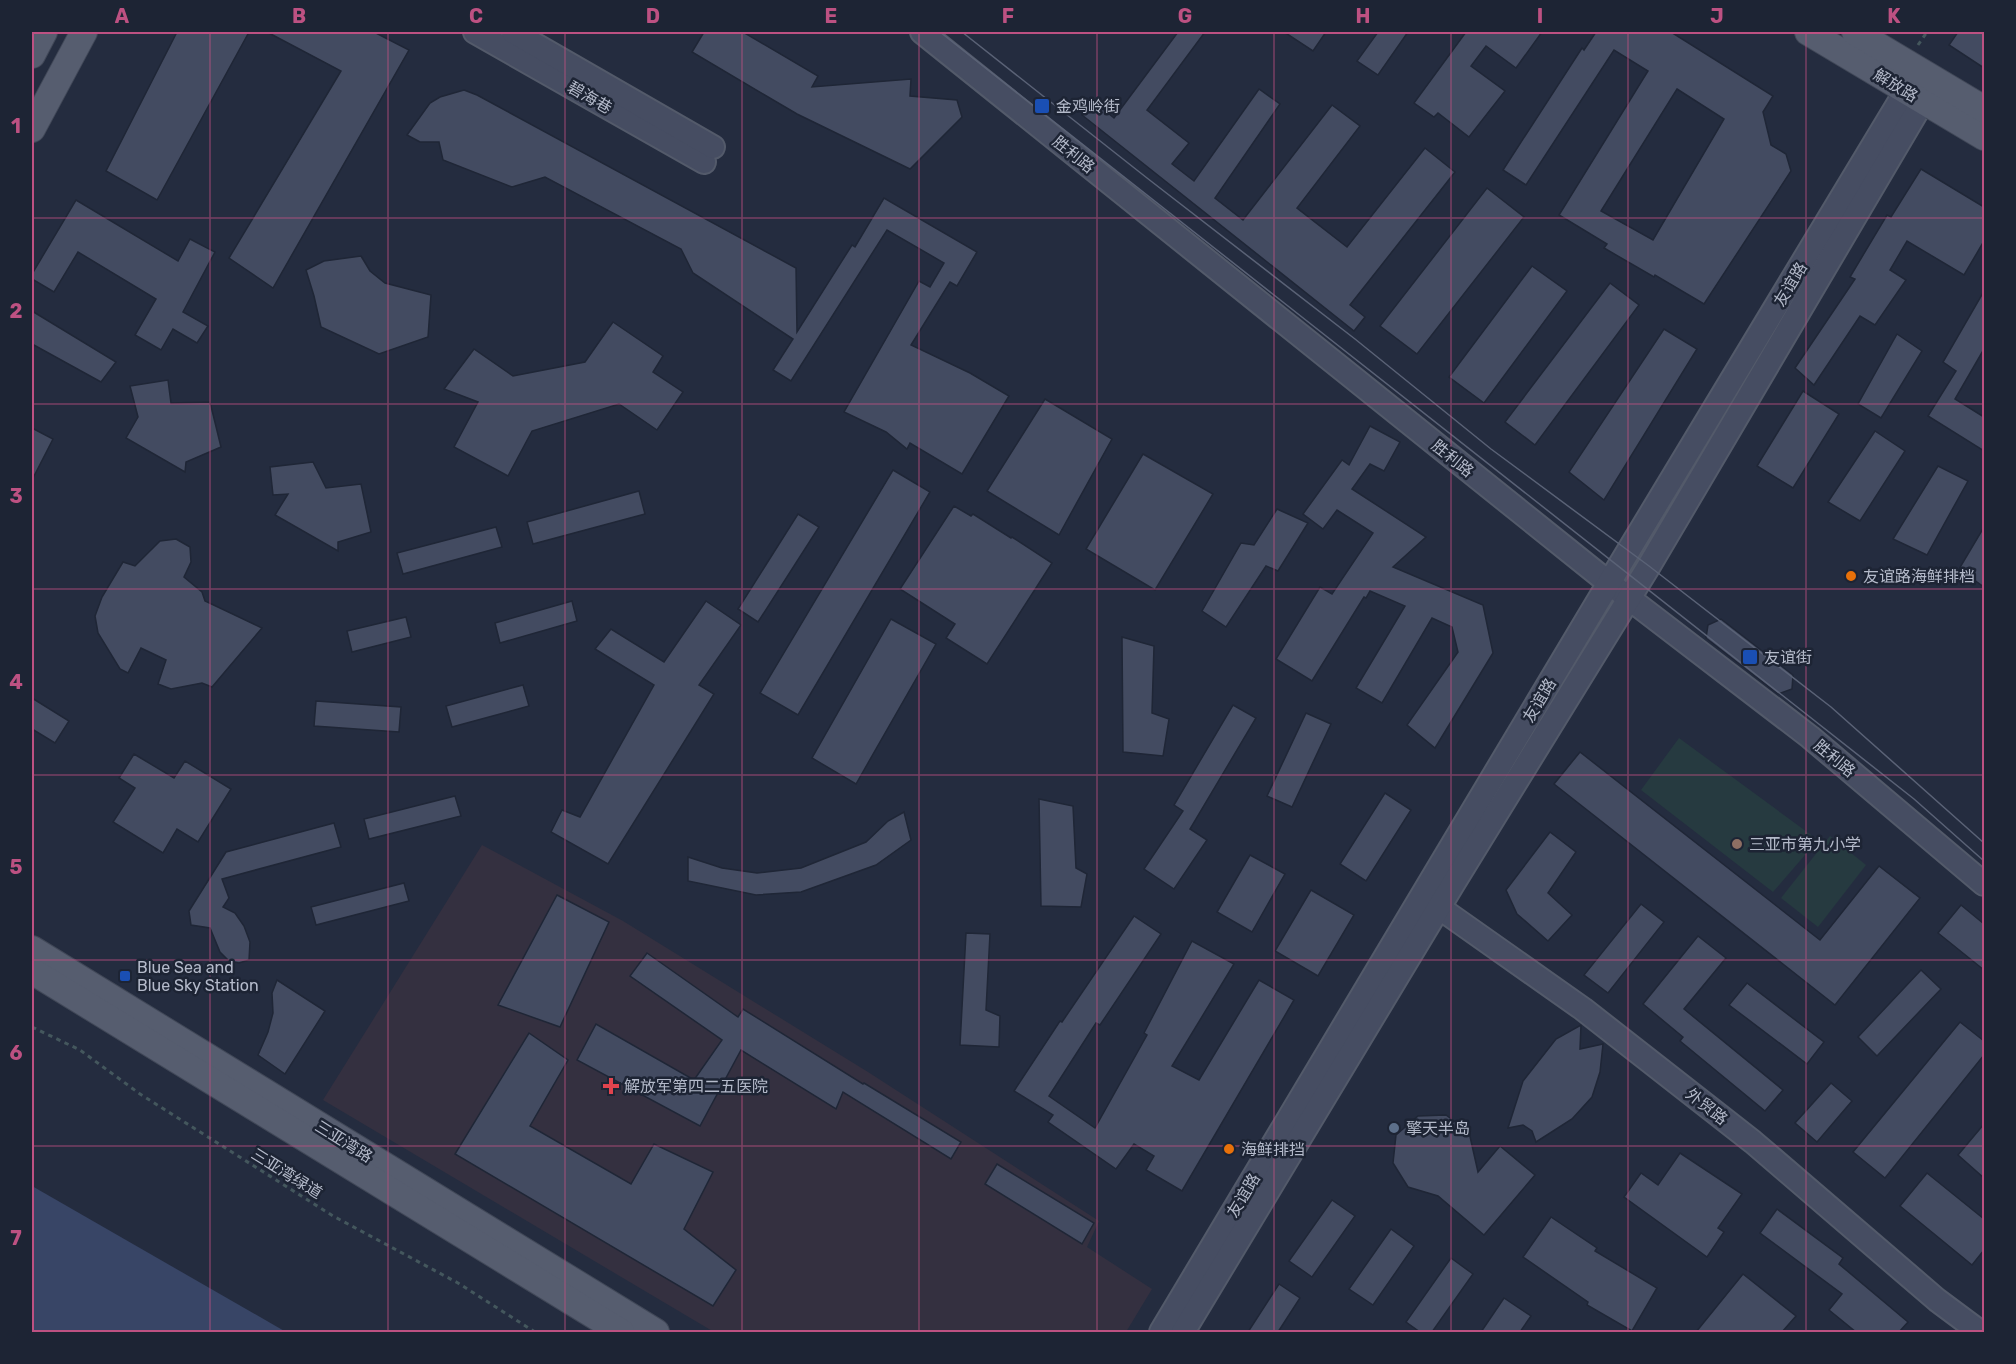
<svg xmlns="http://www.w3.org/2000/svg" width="2016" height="1364" font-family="Rubik,'Noto Sans SC',sans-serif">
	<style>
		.medical { fill: #343040 }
		.green { fill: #263a40 }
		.water { fill: #384566 }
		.building { fill: #434b61; stroke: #1f2636; stroke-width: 1.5; fill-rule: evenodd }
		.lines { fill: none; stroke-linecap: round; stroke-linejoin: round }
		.secondary-casing { stroke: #535a6a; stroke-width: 26 }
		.primary-casing { stroke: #414858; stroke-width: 28 }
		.path { stroke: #44575d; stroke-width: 3; stroke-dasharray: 4.5 4.5; stroke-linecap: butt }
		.secondary { stroke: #464d62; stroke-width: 22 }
		.primary { stroke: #565d6f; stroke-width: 26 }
		.tram { stroke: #5a6276; stroke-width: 1.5 }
		.grid { fill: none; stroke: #bd5182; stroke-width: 1.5; stroke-opacity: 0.55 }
		.transit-dot { fill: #1a4fb4; stroke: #1d2434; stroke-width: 2 }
		.food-dot { fill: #e8710a; stroke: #1d2434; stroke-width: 2 }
		.education-dot { fill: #8d6e63; stroke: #1d2434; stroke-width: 2 }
		.health-dot { fill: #e0444e; stroke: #1d2434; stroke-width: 2 }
		.service-dot { fill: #5c6f8a; stroke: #1d2434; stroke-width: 2 }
		.labels { text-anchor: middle; stroke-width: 5; stroke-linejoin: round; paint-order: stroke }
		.street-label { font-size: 16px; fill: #b4baca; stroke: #1d2434 }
		.poi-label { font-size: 16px; fill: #b4baca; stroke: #1d2434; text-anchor: start }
		.neatline { fill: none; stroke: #bd5182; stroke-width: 2 }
		.grid-label { font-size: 20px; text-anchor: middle; font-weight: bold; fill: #bd5182 }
	</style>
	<rect width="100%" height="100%" fill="#242c3f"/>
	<!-- medical -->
	<path class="medical" d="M482,845L623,921L868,1072L1099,1221L1087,1247L1152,1289L1126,1332H714L323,1100Z"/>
	<!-- green -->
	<g class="green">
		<path d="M1679,738L1818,840L1773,892L1641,790Z"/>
		<path d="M1830,836L1866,865L1818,927L1781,898Z"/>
	</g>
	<!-- water -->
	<path class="water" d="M32,1186L286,1332H32Z"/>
	<!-- building -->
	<g class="building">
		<path d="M177,32H249L157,200L106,171Z"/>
		<path d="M267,32H374L409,50L273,288L229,258L341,71Z"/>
		<path d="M704,32H743L818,76L812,87L911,79L910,96L957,100L962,117L910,169L797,114L692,52Z"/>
		<path d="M1178,32H1205L1147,110L1189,143L1172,164L1194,181L1259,89L1280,104L1215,198L1243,220L1332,105L1360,126L1297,208L1347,247L1425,148L1455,172L1350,305L1365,317L1354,331L1082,115L1093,101L1114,118Z"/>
		<path d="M1284,32H1326L1313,51Z"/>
		<path d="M1378,32H1408L1378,75L1357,61Z"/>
		<path d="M1466,32H1542L1516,68L1486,46L1471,66L1505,91L1469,137L1438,113L1434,117L1414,103Z"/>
		<path d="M1596,32H1671L1773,96L1763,112L1771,145L1786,154L1791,171L1704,304L1655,275L1654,277L1604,248L1607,244L1559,215L1648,71L1614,50L1526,185L1503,170L1582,48L1584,50ZM1677,89L1724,119L1653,240L1601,211Z"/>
		<path d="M1958,32H1984V68L1949,45Z"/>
		<path d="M464,90L477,95L796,268L797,332L852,245L855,247L884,198L977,252L957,286L950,282L911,345L970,373L1009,396L962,474L910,443L907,449L886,432L844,412L919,281L930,287L944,263L887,230L791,381L773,370L793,339L693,273L681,249L545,177L512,187L443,160L439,142H420L407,135L430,103L440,97Z"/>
		<path d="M1921,169L1984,207V241L1964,275L1907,241L1890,270L1906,280L1875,325L1860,316L1814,385L1795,368L1855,279L1850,277L1887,215L1891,217Z"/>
		<path d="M1487,188L1524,217L1417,354L1380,326Z"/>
		<path d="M76,200L178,261L190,239L215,252L183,312L208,326L197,343L173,329L161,350L135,335L156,299L78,252L54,292L32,279V274Z"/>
		<path d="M361,256L370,271L385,283L431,295L428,337L379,354L321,327L314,296L306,270L324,261Z"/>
		<path d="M1532,266L1567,291L1484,403L1449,377Z"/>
		<path d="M1610,283L1639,305L1535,445L1505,422Z"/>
		<path d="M1984,291V349L1955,399L1984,417V451L1928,416L1956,371L1943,362Z"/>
		<path d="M32,311L116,362L101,382L32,344Z"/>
		<path d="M613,322L663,356L653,372L683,392L657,430L619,404L532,431L508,476L454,447L478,402L444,389L474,349L513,376L585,362Z"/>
		<path d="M1664,329L1697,349L1604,500L1569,472Z"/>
		<path d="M1897,334L1922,351L1881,418L1858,404Z"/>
		<path d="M168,380L171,403L210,402L221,447L186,462L185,472L126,438L138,417L130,386Z"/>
		<path d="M1803,391L1839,414L1793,488L1757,466Z"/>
		<path d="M1045,399L1112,439L1059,535L987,491Z"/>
		<path d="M1370,426L1400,442L1384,471L1370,464L1352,489L1426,537L1393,567L1483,605L1493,653L1435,748L1407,725L1458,652L1452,627L1432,618L1382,703L1356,688L1405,606L1370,591L1366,598L1364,597L1312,681L1276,659L1320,587L1332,594L1373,533L1337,510L1323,529L1303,514L1342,460L1349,465Z"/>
		<path d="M32,428L53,439L32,480Z"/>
		<path d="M1875,431L1905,451L1860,521L1828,502Z"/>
		<path d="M1143,454L1213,494L1155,590L1086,549Z"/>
		<path d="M313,462L326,488L361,484L371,532L338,542V551L275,515L288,494L273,495L270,467Z"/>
		<path d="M1938,466L1968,481L1927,555L1893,539Z"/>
		<path d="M893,470L930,492L798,715L760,693Z"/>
		<path d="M639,491L645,514L533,544L527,522Z"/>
		<path d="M954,506L971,516L973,514L1011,538L1012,537L1052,563L987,664L946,638L955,624L900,589Z"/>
		<path d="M1277,509L1308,523L1278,571L1266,566L1226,627L1202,611L1241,543L1254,545Z"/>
		<path d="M798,514L819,527L758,622L738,609Z"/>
		<path d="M496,527L502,547L403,574L397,553Z"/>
		<path d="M1984,527V587L1959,569Z"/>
		<path d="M176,539L190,547L191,562L184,577L202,592L205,601L262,628L212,687L202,683L171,689L158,684L166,660L141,648L128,673L120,669L98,633L95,616L102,597L123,562L135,566L160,541Z"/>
		<path d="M572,601L577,621L500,643L495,623Z"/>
		<path d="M706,601L741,625L699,685L714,694L608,864L551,832L562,810L580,817L654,685L595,649L611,629L664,662Z"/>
		<path d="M406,617L411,637L352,652L347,631Z"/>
		<path d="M891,619L936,644L856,784L812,758Z"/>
		<path d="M1721,619L1793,675L1792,689L1778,694L1706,638L1708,625Z"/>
		<path d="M1122,637L1154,646L1152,713L1169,719L1163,756L1123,752Z"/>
		<path d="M523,685L529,706L452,727L446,706Z"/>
		<path d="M32,698L69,721L55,743L32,729Z"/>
		<path d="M316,701L401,707L399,732L314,726Z"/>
		<path d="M1233,705L1256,718L1190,829L1207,840L1174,889L1144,869L1183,811L1174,805Z"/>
		<path d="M1306,713L1331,724L1292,807L1267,796Z"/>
		<path d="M1580,752L1820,940L1879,866L1920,898L1835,1005L1554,784Z"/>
		<path d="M134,754L174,778L185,761L231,789L198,842L177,829L163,853L113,822L135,788L119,778Z"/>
		<path d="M1385,793L1411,810L1366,881L1340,864Z"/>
		<path d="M455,796L461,816L369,839L364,819Z"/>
		<path d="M1039,799L1073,806L1076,868L1087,874L1081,907L1041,906Z"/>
		<path d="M904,812L911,840L876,865L801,892L756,895L688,881V857L722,868L757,873L801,868L866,842L888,821Z"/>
		<path d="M334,823L341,847L222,879L229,898L223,907L235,913L244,926L250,942L249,960L239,963L229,961L220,952L210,928L191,925L189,911L226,852Z"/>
		<path d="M1550,832L1576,852L1548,893L1572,915L1548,941L1517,914L1506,890Z"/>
		<path d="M1250,855L1285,874L1252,932L1217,912Z"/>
		<path d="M404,883L409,901L316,925L311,907Z"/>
		<path d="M1311,890L1354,915L1318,976L1275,951Z"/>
		<path d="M557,895L609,922L560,1027L498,1005Z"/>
		<path d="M1641,904L1664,922L1608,993L1584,975Z"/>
		<path d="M1961,905L1984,924V970L1938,933Z"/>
		<path d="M1134,916L1161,934L1100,1025L1096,1023L1049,1096L1095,1128L1147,1035L1144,1033L1192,941L1234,964L1172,1066L1199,1080L1259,980L1294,1000L1182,1191L1146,1170L1154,1156L1134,1144L1116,1169L1048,1122L1053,1115L1014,1091L1060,1021L1062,1022Z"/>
		<path d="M966,933L990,934L986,1010L1000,1016L999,1047L960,1045Z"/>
		<path d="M1698,936L1726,958L1684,1009L1783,1090L1765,1111L1680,1041L1683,1037L1643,1004Z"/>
		<path d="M647,953L738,1017L743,1009L863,1084L864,1083L961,1142L951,1159L843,1092L836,1109L741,1050L700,1126L577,1060L596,1024L694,1080L722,1040L630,976Z"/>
		<path d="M1921,970L1941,989L1877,1056L1858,1037Z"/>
		<path d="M277,980L325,1011L285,1074L258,1055L268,1032L273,1013L272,993Z"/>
		<path d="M1747,983L1824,1042L1807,1064L1729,1005Z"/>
		<path d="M1960,1022L1984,1041V1055L1885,1178L1853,1152Z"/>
		<path d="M1581,1025L1580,1049L1603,1044L1600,1072L1592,1097L1572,1119L1536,1142L1532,1131L1523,1125L1508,1128L1523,1081L1556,1039Z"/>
		<path d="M529,1033L568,1060L530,1126L631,1184L654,1144L713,1172L684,1229L736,1270L713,1306L455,1154Z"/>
		<path d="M1831,1083L1852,1101L1817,1142L1795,1123Z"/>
		<path d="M1446,1115L1469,1132L1478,1172L1500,1146L1535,1175L1484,1235L1438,1196L1408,1187L1393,1163L1396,1135L1418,1116Z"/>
		<path d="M1984,1124V1178L1958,1155Z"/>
		<path d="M1680,1153L1742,1194L1718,1228L1724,1232L1707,1257L1624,1197L1641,1173L1658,1185Z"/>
		<path d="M997,1164L1094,1223L1082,1244L985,1184Z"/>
		<path d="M1927,1173L1984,1219V1250L1972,1265L1900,1206Z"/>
		<path d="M1332,1200L1355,1216L1312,1277L1289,1261Z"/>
		<path d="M1777,1209L1843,1258L1839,1264L1908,1322L1899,1332H1856L1829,1310L1842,1294L1760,1233Z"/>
		<path d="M1551,1217L1597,1248L1595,1251L1657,1288L1632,1331L1587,1305L1588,1302L1523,1257Z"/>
		<path d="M1391,1229L1414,1246L1373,1305L1349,1289Z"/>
		<path d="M1451,1258L1473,1274L1432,1332H1420L1406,1322Z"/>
		<path d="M1743,1274L1796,1316L1782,1332H1696Z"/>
		<path d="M1279,1284L1300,1298L1278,1332H1248Z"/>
		<path d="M1504,1298L1531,1316L1520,1332H1481Z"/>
	</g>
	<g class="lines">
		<defs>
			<g id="secondary">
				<path d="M475,32L704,162"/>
				<path d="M513,32L713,147"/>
				<path d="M922,32L1609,583L1810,737L1984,884"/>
				<path d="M1427,899L1583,1009L1753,1142L1937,1300L1980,1332"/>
				<path d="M1161,1332L1609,583L1915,76"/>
				<path d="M1183,1332L1453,884L1649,566L1932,86"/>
			</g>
			<g id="primary">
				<path d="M1808,32L1984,137"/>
				<path d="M1855,32L1984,109"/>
				<path d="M32,55L44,32"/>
				<path d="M32,129L84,32"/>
				<path d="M32,949L656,1332"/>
				<path d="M32,971L621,1332"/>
			</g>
		</defs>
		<!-- secondary casing -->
		<use href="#secondary" class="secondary-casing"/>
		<!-- primary casing -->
		<use href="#primary" class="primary-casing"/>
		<!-- path -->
		<g class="path">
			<path d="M1918,45L1927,32"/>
			<path d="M32,1027L80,1050L140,1094L333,1216L458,1283L535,1332"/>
		</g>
		<!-- secondary -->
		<use href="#secondary" class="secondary"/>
		<!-- primary -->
		<use href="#primary" class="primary"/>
		<!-- tram -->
		<g class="tram">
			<path d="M940,32L1914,799L1984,861"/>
			<path d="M962,32L1147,178L1355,339L1491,449L1649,566L1831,707L1984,843"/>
		</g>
	</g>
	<!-- grid -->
	<path class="grid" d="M210,32V1332M388,32V1332M565,32V1332M742,32V1332M919,32V1332M1097,32V1332M1274,32V1332M1451,32V1332M1628,32V1332M1806,32V1332M32,218H1984M32,404H1984M32,589H1984M32,775H1984M32,960H1984M32,1146H1984"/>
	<!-- markers -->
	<g class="transit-dot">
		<rect x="1034" y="98" width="16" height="16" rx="3"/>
		<rect x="1742" y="649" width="16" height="16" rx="3"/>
		<rect x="119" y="970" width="12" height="12" rx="3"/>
	</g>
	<g class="food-dot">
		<circle cx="1851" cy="576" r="6"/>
		<circle cx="1229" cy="1149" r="6"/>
	</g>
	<circle class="education-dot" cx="1737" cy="844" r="6"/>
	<path class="health-dot" d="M608 1077h6v6h6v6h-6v6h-6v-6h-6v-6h6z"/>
	<circle class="service-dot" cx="1394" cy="1128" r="6"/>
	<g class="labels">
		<!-- street labels -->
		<g class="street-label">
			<text transform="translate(1896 85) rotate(31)" y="6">解放路</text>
			<text transform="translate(590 97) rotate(30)" y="6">碧海巷</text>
			<text transform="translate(1074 154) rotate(39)" y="6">胜利路</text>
			<text transform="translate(1790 284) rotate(-59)" y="6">友谊路</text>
			<text transform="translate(1453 458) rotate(39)" y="6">胜利路</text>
			<text transform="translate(1539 700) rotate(-59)" y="6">友谊路</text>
			<text transform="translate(1835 758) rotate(40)" y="6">胜利路</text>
			<text transform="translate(1707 1106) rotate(38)" y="6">外贸路</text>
			<text transform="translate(344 1141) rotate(32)" y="6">三亚湾路</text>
			<text transform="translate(287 1173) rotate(32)" y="6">三亚湾绿道</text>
			<text transform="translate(1243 1195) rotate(-59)" y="6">友谊路</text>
		</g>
		<!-- poi labels -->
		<g class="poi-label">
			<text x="1056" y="112">金鸡岭街</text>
			<text x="1863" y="582">友谊路海鲜排档</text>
			<text x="1764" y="663">友谊街</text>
			<text x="1749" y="850">三亚市第九小学</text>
			<text x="137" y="973">Blue Sea and<tspan x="137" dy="18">Blue Sky Station</tspan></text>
			<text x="624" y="1092">解放军第四二五医院</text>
			<text x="1406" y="1134">擎天半岛</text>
			<text x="1241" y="1155">海鲜排挡</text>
		</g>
	</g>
	<!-- border -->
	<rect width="2016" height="1364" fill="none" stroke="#1d2434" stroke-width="66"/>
	<rect x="33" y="33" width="1950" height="1298" class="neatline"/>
	<g class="grid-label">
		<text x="122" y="23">A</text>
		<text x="299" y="23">B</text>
		<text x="476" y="23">C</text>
		<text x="653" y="23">D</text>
		<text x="831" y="23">E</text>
		<text x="1008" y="23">F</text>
		<text x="1185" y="23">G</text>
		<text x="1363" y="23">H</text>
		<text x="1540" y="23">I</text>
		<text x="1717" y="23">J</text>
		<text x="1894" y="23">K</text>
		<text x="16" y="133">1</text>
		<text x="16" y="318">2</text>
		<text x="16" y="503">3</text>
		<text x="16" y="689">4</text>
		<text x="16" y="874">5</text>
		<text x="16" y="1060">6</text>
		<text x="16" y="1245">7</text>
	</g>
</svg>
